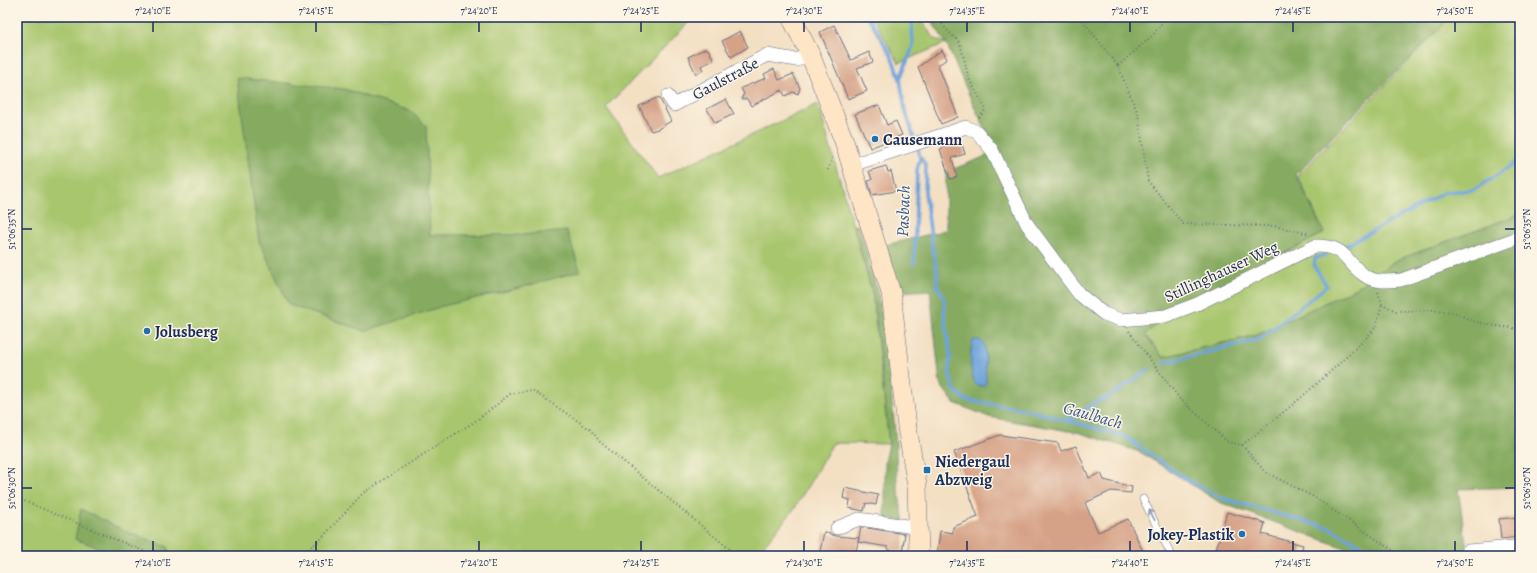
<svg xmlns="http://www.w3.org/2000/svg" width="1537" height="573" font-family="Alegreya,serif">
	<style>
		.green { fill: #a8c66e; stroke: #627a66 }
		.forest { fill: #86ab61; stroke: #506d60 }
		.water { fill: #6da3db; stroke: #44699c }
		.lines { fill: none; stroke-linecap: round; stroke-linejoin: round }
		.stream { stroke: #6da3db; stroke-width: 3.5 }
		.building { fill: #d6a287 }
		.lane-casing { stroke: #676d81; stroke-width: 8 }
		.street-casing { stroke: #676d81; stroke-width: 14 }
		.secondary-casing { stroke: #676d81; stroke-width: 20 }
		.path { stroke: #676d81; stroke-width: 2; stroke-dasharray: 1 3; stroke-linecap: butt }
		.lane { stroke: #fff; stroke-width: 7 }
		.street { stroke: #fff; stroke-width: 13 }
		.secondary { stroke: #fde5c5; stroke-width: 19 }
		.oneway { stroke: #8d97ae }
		.ticks { fill: none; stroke: #1b2f5e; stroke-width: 1.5 }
		.poi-dot { fill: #1f6fb2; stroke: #fcf5e5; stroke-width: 1.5 }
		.labels { text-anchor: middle; stroke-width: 3; stroke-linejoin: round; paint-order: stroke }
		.street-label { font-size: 16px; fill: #1b2f5e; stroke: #fcf5e5 }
		.poi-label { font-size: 16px; font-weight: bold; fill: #1b2f5e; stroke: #fcf5e5; text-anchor: start }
		.water-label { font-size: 17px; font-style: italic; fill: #38588a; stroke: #fcf5e5 }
		.neatline { fill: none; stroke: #1b2f5e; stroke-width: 1.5 }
		.ticks-label { font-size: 10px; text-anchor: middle; fill: #1b2f5e }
	</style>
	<rect width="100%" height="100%" fill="#fcf5e5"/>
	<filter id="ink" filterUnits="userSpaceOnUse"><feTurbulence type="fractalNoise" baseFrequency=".025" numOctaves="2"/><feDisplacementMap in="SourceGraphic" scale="8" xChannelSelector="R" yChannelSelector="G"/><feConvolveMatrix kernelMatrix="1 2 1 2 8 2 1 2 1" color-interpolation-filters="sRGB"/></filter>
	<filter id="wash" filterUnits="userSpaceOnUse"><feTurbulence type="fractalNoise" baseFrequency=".012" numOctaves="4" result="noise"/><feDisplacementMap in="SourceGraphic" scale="16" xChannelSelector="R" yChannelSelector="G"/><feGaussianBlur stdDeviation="0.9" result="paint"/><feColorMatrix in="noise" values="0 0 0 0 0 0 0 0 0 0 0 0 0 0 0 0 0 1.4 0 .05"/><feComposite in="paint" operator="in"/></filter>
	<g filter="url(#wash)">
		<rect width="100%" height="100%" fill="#f3dfc2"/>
		<!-- green -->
		<g class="green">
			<path d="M17,17H694L606,107L658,178L818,104L872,292L889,444L833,443L795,508L755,556H17Z"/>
			<path d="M872,17H920L933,38L946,43L899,63Z"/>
			<path d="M1438,17H1520V215L1397,260L1354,289L1257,335L1163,357L1145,335L1164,317L1324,233L1298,176L1444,24Z"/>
		</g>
		<!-- forest -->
		<g class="forest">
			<path d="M929,17H1438L1444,24L1369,99L1296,175L1324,233L1163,315L1120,311L1090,295L1114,313L1164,317L1145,335L1163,357L1257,335L1354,289L1397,260L1520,214V487L1458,489L1468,556H1359L1350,550L1219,502L1140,452L1080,433L989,417L954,403L940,384L930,290L898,292L886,245L946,230V172L991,154L1011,197L1082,287L1022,205L974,106L946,43Z"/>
			<path d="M237,78L344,89L410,111L426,126L430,235H521L567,231L580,271L523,287L443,306L365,331L289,305L259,241Z"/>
			<path d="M853,225L859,226L877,290L887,346L896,443L897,484L904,522L885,518V462L889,444L875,309L872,292Z"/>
			<path d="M81,509L127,532L168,547V556H121L75,539Z"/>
		</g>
		<!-- water -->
		<path class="water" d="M973,340H980L985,346L986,383L984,386L976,385C970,375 969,352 973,340Z"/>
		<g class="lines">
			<!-- stream -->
			<g class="stream">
				<path d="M868,17L891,55L900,79"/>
				<path d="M912,17L913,46L900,79L905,110L915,141"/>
				<path d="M918,147L920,159L921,158L926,166L925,192L932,245L937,270V285L944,299L945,320L950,354L949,372L954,390L966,400L1028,410L1124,436L1184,478L1221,498L1329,528L1381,556"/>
				<path d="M1345,246L1445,192L1474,190L1511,166L1520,157"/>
				<path d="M914,264L917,170L920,159"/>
				<path d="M1164,363L1260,339L1327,286L1314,266L1315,258L1325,255"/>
				<path d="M1068,421L1097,401L1107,398L1150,369"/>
			</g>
		</g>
		<g id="blocks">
			<!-- building -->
			<g class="building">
				<path d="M834,25L851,60L869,52L873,62L857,68L867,91L848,99L820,32Z"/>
				<path d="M740,31L748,47L731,57L722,41Z"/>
				<path d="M704,49H708L714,60L701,66L703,70L696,74L688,57Z"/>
				<path d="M942,50L947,59L938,65L958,117L941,124L918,67Z"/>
				<path d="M774,69L779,80L793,74L800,88L798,94L793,92L785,96L782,90L751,106L747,99H741L744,94L741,88L766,78L764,74Z"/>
				<path d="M659,97L671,121L658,129L651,131L639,106Z"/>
				<path d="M726,99L734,114L715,123L707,109Z"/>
				<path d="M879,105L887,125L896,121L902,135L870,148L855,114Z"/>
				<path d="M961,141L965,154L952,158L957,177L950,179L940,149Z"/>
				<path d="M886,166L888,172L891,171L896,191L872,195L868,181L872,180L869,171Z"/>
				<path d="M1000,435L1058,443L1061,451L1076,446L1089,478L1101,473L1104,480L1132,487L1131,493L1111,491L1085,503L1098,532L1128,519L1145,556H937L940,531L953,533V527L978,517L954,452Z"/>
				<path d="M845,488L878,495L876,505L866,503L864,511L849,508L850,500L843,498Z"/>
				<path d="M1227,512L1265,523L1262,534L1303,545L1300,556H1214Z"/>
				<path d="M1520,517V537L1501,539L1499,519Z"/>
				<path d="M861,527L905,534L902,552L888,550V547L858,542Z"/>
				<path d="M824,532L836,536L859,538L855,556H819Z"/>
			</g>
		</g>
	</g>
	<g filter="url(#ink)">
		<use href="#blocks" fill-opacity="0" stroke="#676d81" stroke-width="1"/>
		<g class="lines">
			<defs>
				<path id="lane" d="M1143,499L1172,556"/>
				<g id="street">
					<path d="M668,96L674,105L767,55L797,60L810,54"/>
					<path d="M852,165L966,127L977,132L992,150L1027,224L1079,294L1104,314L1121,320L1165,316L1197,304L1315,246C1348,246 1343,260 1364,275C1374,283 1389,281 1401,280L1520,237"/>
					<path d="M837,528L859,519L920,528"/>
					<path d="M1468,556V551L1513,547"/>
				</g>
				<path id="secondary" d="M791,17L810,54L844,141L891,293L907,427L917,486L919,556"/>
			</defs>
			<!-- lane casing -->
			<use href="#lane" class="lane-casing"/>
			<!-- street casing -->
			<use href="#street" class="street-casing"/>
			<!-- secondary casing -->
			<use href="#secondary" class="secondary-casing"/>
			<!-- path -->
			<g class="path">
				<path d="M938,17L945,28L960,43L969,79L986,109L978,119"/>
				<path d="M1080,17L1118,66"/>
				<path d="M1166,17L1153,35L1118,66L1138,114L1148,181L1183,224L1274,226L1310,234"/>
				<path d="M828,170L833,156"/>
				<path d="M1378,292L1382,304L1396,311L1432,310L1453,312L1473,321L1489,325L1520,329"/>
				<path d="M1129,331L1179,398L1228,442L1242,445L1265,472L1314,497L1401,556"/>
				<path d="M1242,445C1288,410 1332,372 1373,331L1376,326L1382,304"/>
				<path d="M17,498L155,556"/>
				<path d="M298,556L319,541L363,493L477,420L510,394L532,390L591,430L600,442L738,556"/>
			</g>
			<!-- lane -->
			<use href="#lane" class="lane"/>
			<!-- street -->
			<use href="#street" class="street"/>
			<!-- secondary -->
			<use href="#secondary" class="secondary"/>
		</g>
		<!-- one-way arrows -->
		<defs><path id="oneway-shaft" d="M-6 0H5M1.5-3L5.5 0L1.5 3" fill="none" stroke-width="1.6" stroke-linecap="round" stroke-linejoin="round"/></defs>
		<use class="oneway" href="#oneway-shaft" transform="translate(1152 515) rotate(-118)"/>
	</g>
	<!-- ticks -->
	<path class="ticks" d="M153,22V32M316,22V32M479,22V32M641,22V32M804,22V32M967,22V32M1130,22V32M1293,22V32M1455,22V32M22,229H32M1505,229H1515M22,488H32M1505,488H1515M153,541V551M316,541V551M479,541V551M641,541V551M804,541V551M967,541V551M1130,541V551M1293,541V551M1455,541V551"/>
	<!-- markers -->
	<g class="poi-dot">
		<circle cx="875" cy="139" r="4"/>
		<circle cx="147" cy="331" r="4"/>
		<rect x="923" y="466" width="8" height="8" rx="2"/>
		<circle cx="1242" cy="534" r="4"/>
	</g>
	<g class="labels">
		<!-- street labels -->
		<g class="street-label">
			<text transform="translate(725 78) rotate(-28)" y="6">Gaulstraße</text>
			<text transform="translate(1221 271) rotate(-25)" y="6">Stillinghauser Weg</text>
		</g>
		<!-- poi labels -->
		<g class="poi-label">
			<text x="883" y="145">Causemann</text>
			<text x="155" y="337">Jolusberg</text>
			<text x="935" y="467">Niedergaul<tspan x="935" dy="18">Abzweig</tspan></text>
			<text x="1234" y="540" text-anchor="end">Jokey-Plastik</text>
		</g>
		<!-- water labels -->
		<g class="water-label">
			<text transform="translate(903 211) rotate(-88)" y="6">Pasbach</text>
			<text transform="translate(1093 415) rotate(16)" y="6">Gaulbach</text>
		</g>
	</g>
	<!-- margin -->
	<rect width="1537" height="573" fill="none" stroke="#fcf5e5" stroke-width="44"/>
	<rect x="22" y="22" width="1493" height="529" class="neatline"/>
	<g class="ticks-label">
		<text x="153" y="14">7°24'10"E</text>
		<text x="316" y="14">7°24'15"E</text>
		<text x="479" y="14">7°24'20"E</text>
		<text x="641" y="14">7°24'25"E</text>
		<text x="804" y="14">7°24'30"E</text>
		<text x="967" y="14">7°24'35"E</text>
		<text x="1130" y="14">7°24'40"E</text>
		<text x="1293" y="14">7°24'45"E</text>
		<text x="1455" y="14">7°24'50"E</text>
		<text transform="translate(11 229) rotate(-90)" y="4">51°06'35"N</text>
		<text transform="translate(1526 229) rotate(-90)" y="4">51°06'35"N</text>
		<text transform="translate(11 488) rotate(-90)" y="4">51°06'30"N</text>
		<text transform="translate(1526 488) rotate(-90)" y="4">51°06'30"N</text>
		<text x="153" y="566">7°24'10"E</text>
		<text x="316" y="566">7°24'15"E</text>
		<text x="479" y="566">7°24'20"E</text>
		<text x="641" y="566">7°24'25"E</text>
		<text x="804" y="566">7°24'30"E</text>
		<text x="967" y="566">7°24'35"E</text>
		<text x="1130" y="566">7°24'40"E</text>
		<text x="1293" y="566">7°24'45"E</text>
		<text x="1455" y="566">7°24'50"E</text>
	</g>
</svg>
